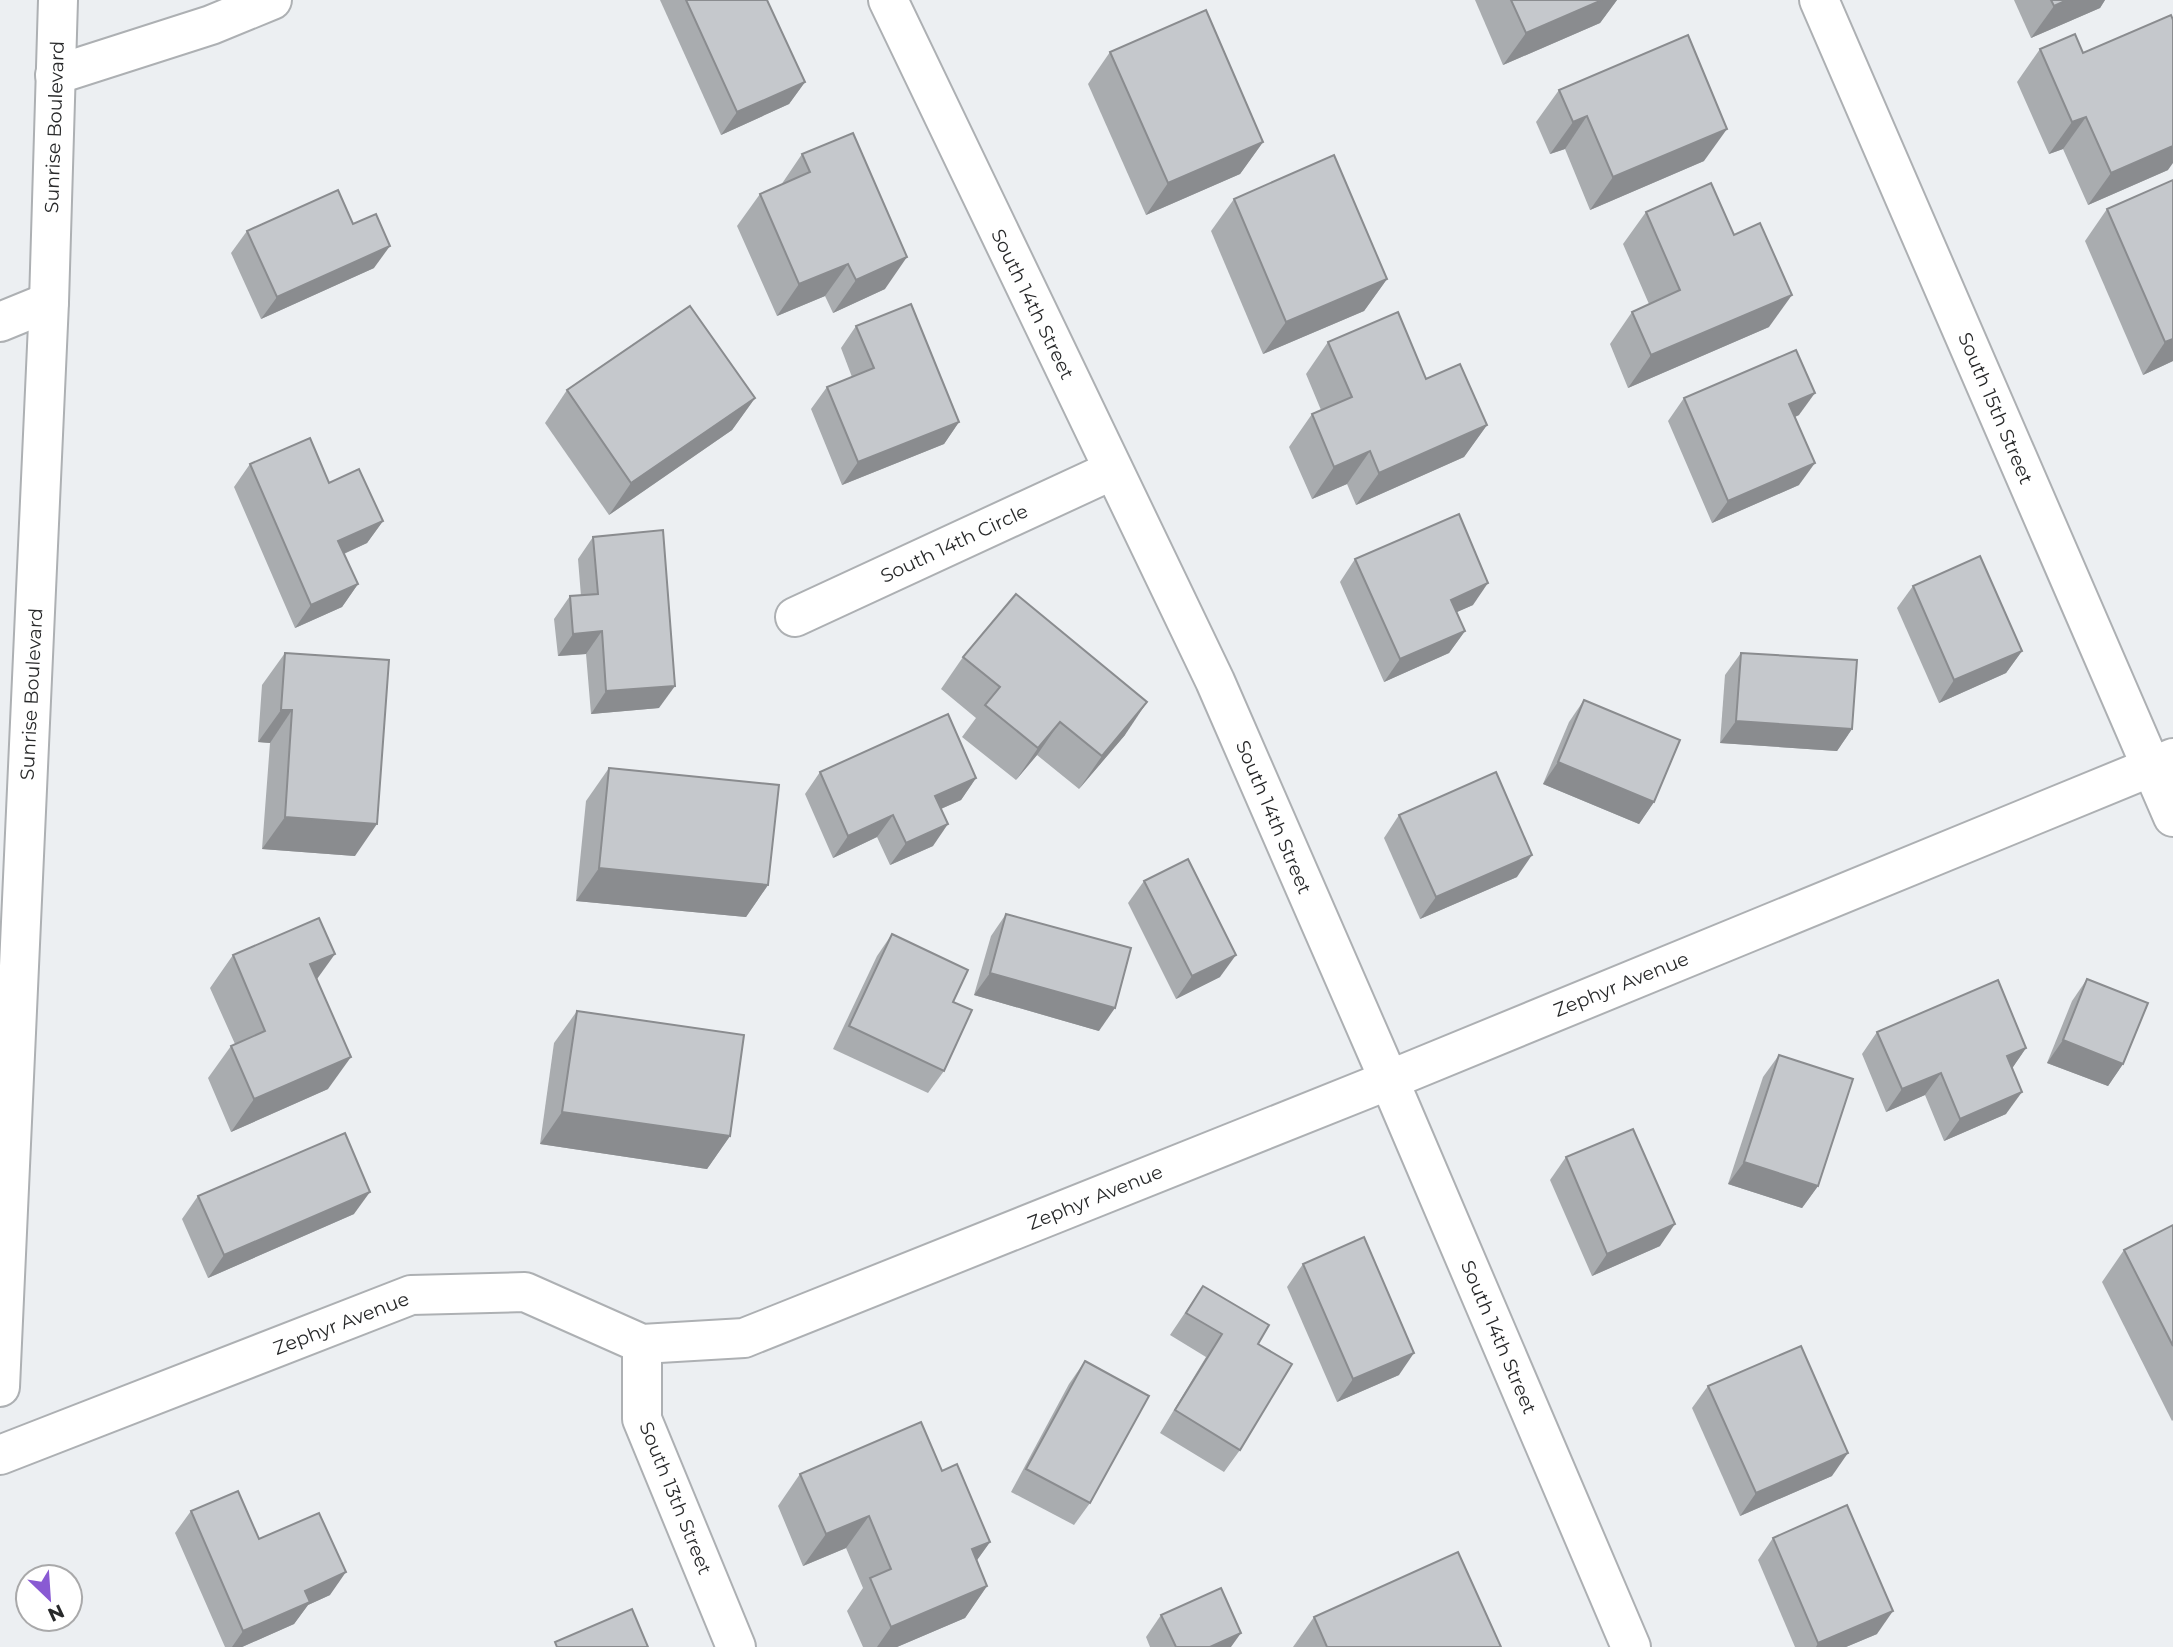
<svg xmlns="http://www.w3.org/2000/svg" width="2173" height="1647" font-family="Montserrat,sans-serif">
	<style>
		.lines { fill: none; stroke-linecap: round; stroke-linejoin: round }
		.minor-casing { stroke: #adb0b3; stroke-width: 42 }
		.minor { stroke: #fff; stroke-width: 38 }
		.wall { fill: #a9acaf }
		.shaded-wall { fill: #8a8c8f }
		.building { fill: #c5c8cc; stroke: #8a8c8f; stroke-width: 2 }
		.labels { text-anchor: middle; stroke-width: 5; stroke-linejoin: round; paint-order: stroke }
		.street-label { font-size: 19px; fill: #28292a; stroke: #fff }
	</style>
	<rect width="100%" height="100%" fill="#eceff2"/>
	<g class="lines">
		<defs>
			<g id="minor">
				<path d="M888,0L1215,681L1389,1080L1631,1647"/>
				<path d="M1819,0L2173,817"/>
				<path d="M55,75L211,25L272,0"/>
				<path d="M0,322L49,302"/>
				<path d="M795,617L1113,470"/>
				<path d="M642,1344V1419L736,1647"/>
				<path d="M0,1387L49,302L58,0"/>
				<path d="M0,1455L411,1295L525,1292L642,1344L744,1338L1389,1080L2173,758"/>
			</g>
		</defs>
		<!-- minor casing -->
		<use href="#minor" class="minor-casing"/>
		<!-- minor -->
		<use href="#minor" class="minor"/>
	</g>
	<!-- wall -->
	<g class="wall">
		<path d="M660,0H767L805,82L789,104L721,135Z"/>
		<path d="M1475,0H1617L1600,23L1503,65Z"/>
		<path d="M2014,0H2105L2100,8L2031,38Z"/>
		<path d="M2040,49L2083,53L2168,170L2088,205L2063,149L2049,154L2017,82Z"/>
		<path d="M1110,52L1263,142L1240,174L1146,215L1088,84Z"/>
		<path d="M1559,90L1704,161L1590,210L1565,149L1550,154L1536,122Z"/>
		<path d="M802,154L885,289L833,313L825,296L777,316L737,226L760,194L781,185Z"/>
		<path d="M1234,199L1387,279L1364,311L1263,354L1211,231Z"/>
		<path d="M2107,209L2173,361L2143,375L2085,241Z"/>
		<path d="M1646,212L1734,235L1769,327L1628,388L1610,344L1632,312L1649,304L1623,244Z"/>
		<path d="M353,224L374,268L261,319L231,253L247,231Z"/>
		<path d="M856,326L959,422L944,444L842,485L811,409L827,387L852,377L841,348Z"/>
		<path d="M1328,342L1426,379L1487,425L1464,457L1356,505L1347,484L1312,499L1289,447L1312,414L1321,410L1306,374Z"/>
		<path d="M567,390L755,398L732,430L609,515L545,423Z"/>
		<path d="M1684,398L1799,415L1795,417L1799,485L1712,523L1668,421Z"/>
		<path d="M250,464L329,483L383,521L367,543L344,554L358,584L342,607L295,628L234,487Z"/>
		<path d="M593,537L659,708L591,714L586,654L558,656L554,619L570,596H581L578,559Z"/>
		<path d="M1355,559L1473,605L1456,612L1465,631L1449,653L1384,682L1340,582Z"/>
		<path d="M1913,586L2022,651L2006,673L1939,703L1897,608Z"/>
		<path d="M285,653L355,856L262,849L270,743L258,742L262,685Z"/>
		<path d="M1741,653L1852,729L1837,751L1720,743L1725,675Z"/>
		<path d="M963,657L1125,735L1079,789L1037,755L1016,780L962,737L976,718L941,689Z"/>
		<path d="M1584,700L1654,802L1639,824L1543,784L1569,722Z"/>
		<path d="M609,768L768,885L746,917L576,901L586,801Z"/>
		<path d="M820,772L976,778L961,800L941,809L933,846L890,865L877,837L833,858L805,794Z"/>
		<path d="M1399,815L1517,877L1420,919L1384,838Z"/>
		<path d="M1144,881L1220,977L1176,999L1128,903Z"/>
		<path d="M1006,914L1099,1031L974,995L991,936Z"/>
		<path d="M892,934L953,1002L944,1071L928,1093L833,1049L877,956Z"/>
		<path d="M233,955L317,979L328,1089L231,1132L208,1078L231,1046L235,1044L210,988Z"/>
		<path d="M2087,979L2123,1064L2108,1086L2047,1063L2072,1001Z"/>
		<path d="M577,1011L730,1136L707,1169L540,1144L554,1043Z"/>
		<path d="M1877,1032L2026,1048L2012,1068L2006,1114L1944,1141L1925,1095L1886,1112L1862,1054Z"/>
		<path d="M1779,1055L1818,1186L1802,1208L1728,1184L1763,1077Z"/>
		<path d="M1566,1157L1660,1246L1592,1276L1550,1180Z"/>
		<path d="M198,1196L354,1214L208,1278L182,1219Z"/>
		<path d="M2173,1225V1420L2172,1421L2102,1282L2124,1250Z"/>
		<path d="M1303,1264L1399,1375L1337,1402L1287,1287Z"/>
		<path d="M1203,1286L1258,1344L1240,1450L1224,1472L1160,1433L1206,1357L1170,1335Z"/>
		<path d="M1085,1361L1090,1503L1074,1525L1011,1492L1069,1384Z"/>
		<path d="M1708,1386L1832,1476L1740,1516L1692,1408Z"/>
		<path d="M942,1471L990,1542L977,1560L987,1586L965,1618L897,1647H863L847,1611L863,1588L846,1548L803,1566L778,1506L800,1474Z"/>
		<path d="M191,1511L259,1539L330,1595L308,1605L294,1624L242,1647H225L175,1533Z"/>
		<path d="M1773,1538L1877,1634L1846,1647H1795L1758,1560Z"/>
		<path d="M1161,1615L1231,1647H1150L1146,1637Z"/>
		<path d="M1314,1617L1501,1647H1293Z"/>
	</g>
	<!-- shaded-wall -->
	<g class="shaded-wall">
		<path d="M1601,0H1617L1600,23L1503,65L1526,33Z"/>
		<path d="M2067,0H2105L2100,8L2031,38L2054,6Z"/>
		<path d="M805,82L789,104L721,135L737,112Z"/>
		<path d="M1587,116L1565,149L1550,154L1573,122Z"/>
		<path d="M2086,117L2063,149L2049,154L2072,122Z"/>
		<path d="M1727,129L1704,161L1590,210L1613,177Z"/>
		<path d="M1263,142L1240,174L1146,215L1168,183Z"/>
		<path d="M2173,146V163L2168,170L2088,205L2111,173Z"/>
		<path d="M390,246L374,268L261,319L277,297Z"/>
		<path d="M907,257L885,289L833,313L856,280Z"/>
		<path d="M848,264L825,296L777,316L799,284Z"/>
		<path d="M1387,279L1364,311L1263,354L1286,322Z"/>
		<path d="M1792,295L1769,327L1628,388L1651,355Z"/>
		<path d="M2173,339V361L2143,375L2165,342Z"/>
		<path d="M1815,393L1799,415L1773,426L1789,404Z"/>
		<path d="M755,398L732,430L609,515L631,483Z"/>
		<path d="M959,422L944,444L842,485L858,462Z"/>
		<path d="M1487,425L1464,457L1356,505L1379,473Z"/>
		<path d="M1370,451L1347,484L1312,499L1334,467Z"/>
		<path d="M1815,463L1799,485L1712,523L1728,501Z"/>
		<path d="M383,521L367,543L323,563L338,541Z"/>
		<path d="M1488,583L1473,605L1435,622L1451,600Z"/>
		<path d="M358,584L342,607L295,628L311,605Z"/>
		<path d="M602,631L586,654L558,656L573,634Z"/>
		<path d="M1465,631L1449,653L1384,682L1400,659Z"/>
		<path d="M2022,651L2006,673L1939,703L1954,680Z"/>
		<path d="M675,686L659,708L591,714L606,691Z"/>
		<path d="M1147,702L1125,735L1079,789L1102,756Z"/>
		<path d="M281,710H292L270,743L258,742Z"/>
		<path d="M1736,721L1852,729L1837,751L1720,743Z"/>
		<path d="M1060,722L1037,755L1016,780L1038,748Z"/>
		<path d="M1558,762L1654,802L1639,824L1543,784Z"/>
		<path d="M976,778L961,800L920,818L935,796Z"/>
		<path d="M893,815L877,837L833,858L848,836Z"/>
		<path d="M285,817L377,824L355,856L262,849Z"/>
		<path d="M948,824L933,846L890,865L906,843Z"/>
		<path d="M1532,855L1517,877L1420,919L1436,897Z"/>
		<path d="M599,868L768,885L746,917L576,901Z"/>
		<path d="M335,954L312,986L310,964Z"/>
		<path d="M1236,955L1220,977L1176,999L1192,976Z"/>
		<path d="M990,973L1115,1008L1099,1031L974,995Z"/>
		<path d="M2063,1040L2123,1064L2108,1086L2047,1063Z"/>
		<path d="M2026,1048L2011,1070L2007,1056Z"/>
		<path d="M351,1057L328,1089L231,1132L254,1099Z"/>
		<path d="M1941,1073L1925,1095L1886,1112L1902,1089Z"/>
		<path d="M2022,1092L2006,1114L1944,1141L1960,1119Z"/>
		<path d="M562,1112L730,1136L707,1169L540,1144Z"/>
		<path d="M1744,1162L1818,1186L1802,1208L1728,1184Z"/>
		<path d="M370,1192L354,1214L208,1278L224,1255Z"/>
		<path d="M1675,1224L1660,1246L1592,1276L1607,1254Z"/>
		<path d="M1414,1353L1399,1375L1337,1402L1353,1379Z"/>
		<path d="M1848,1453L1832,1476L1740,1516L1756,1493Z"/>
		<path d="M869,1516L846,1548L803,1566L826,1534Z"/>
		<path d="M990,1542L967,1574L972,1549Z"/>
		<path d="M346,1572L330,1595L308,1605L294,1624L242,1647H232L243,1631L305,1591Z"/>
		<path d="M987,1586L965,1618L897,1647H877L891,1627Z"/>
		<path d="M1893,1611L1877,1634L1846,1647H1816L1818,1643Z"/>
		<path d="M1241,1633L1231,1647H1210Z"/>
	</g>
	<!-- building -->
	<g class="building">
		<path d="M686,0H767L805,82L737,112Z"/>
		<path d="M1511,0H1602L1526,33Z"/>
		<path d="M2051,0H2067L2054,6Z"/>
		<path d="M1206,10L1263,142L1168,183L1110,52Z"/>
		<path d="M2171,15L2173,20V146L2111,173L2086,117L2072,122L2040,49L2075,34L2083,53Z"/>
		<path d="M1688,35L1727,129L1613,177L1587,116L1573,122L1559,90Z"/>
		<path d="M853,133L907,257L856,280L848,264L799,284L760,194L810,172L802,154Z"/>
		<path d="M1334,155L1387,279L1286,322L1234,199Z"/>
		<path d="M2173,180V339L2165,342L2107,209Z"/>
		<path d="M1711,183L1734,235L1760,223L1792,295L1651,355L1632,312L1680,290L1646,212Z"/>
		<path d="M338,190L353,224L376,214L390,246L277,297L247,231Z"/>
		<path d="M911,304L959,422L858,462L827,387L874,368L856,326Z"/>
		<path d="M690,306L755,398L631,483L567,390Z"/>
		<path d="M1398,312L1426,379L1460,364L1487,425L1379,473L1370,451L1334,467L1312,414L1352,397L1328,342Z"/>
		<path d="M1796,350L1815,393L1789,404L1815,463L1728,501L1684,398Z"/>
		<path d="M310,438L329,483L359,469L383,521L338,541L358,584L311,605L250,464Z"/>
		<path d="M1459,514L1488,583L1451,600L1465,631L1400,659L1355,559Z"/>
		<path d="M663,530L675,686L606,691L602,631L573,634L570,596L598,594L593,537Z"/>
		<path d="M1980,556L2022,651L1954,680L1913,586Z"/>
		<path d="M1016,594L1147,702L1102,756L1060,722L1038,748L985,705L1000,687L963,657Z"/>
		<path d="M285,653L389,660L377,824L285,817L292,710H281Z"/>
		<path d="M1741,653L1857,660L1852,729L1736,721Z"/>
		<path d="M1584,700L1680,740L1654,802L1558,762Z"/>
		<path d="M948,714L976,778L935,796L948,824L906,843L893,815L848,836L820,772Z"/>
		<path d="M609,768L779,785L768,885L599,868Z"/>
		<path d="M1496,772L1532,855L1436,897L1399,815Z"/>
		<path d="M1188,859L1236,955L1192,976L1144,881Z"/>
		<path d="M1006,914L1131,948L1115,1008L990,973Z"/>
		<path d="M319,918L335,954L310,964L351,1057L254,1099L231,1046L265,1031L233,955Z"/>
		<path d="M892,934L968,970L953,1002L972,1010L944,1071L849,1026Z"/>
		<path d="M2087,979L2148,1003L2123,1064L2063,1040Z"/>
		<path d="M1998,980L2026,1048L2007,1056L2022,1092L1960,1119L1941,1073L1902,1089L1877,1032Z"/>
		<path d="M577,1011L744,1035L730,1136L562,1112Z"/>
		<path d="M1779,1055L1853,1079L1818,1186L1744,1162Z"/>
		<path d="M1633,1129L1675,1224L1607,1254L1566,1157Z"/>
		<path d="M345,1133L370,1192L224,1255L198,1196Z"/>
		<path d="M2173,1225V1346L2124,1250Z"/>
		<path d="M1364,1237L1414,1353L1353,1379L1303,1264Z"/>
		<path d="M1203,1286L1269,1325L1258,1344L1292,1364L1240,1450L1175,1410L1222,1334L1186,1313Z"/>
		<path d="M1801,1346L1848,1453L1756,1493L1708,1386Z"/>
		<path d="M1085,1361L1149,1396L1090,1503L1026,1469Z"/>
		<path d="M921,1422L942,1471L957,1464L990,1542L972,1549L987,1586L891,1627L870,1578L891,1569L869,1516L826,1534L800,1474Z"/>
		<path d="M238,1491L259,1539L319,1513L346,1572L305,1591L310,1602L243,1631L191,1511Z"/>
		<path d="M1847,1505L1893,1611L1818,1643L1773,1538Z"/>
		<path d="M1458,1552L1501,1647H1327L1314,1617Z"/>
		<path d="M1221,1588L1241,1633L1210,1647H1176L1161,1615Z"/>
		<path d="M632,1609L648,1647H557L555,1642Z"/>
	</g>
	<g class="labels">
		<!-- street labels -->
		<g class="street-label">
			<text transform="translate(54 127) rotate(-88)" y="7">Sunrise Boulevard</text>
			<text transform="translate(1033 304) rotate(64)" y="7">South 14th Street</text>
			<text transform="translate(1996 408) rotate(67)" y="7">South 15th Street</text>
			<text transform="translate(954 543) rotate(-25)" y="7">South 14th Circle</text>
			<text transform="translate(31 694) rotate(-87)" y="7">Sunrise Boulevard</text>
			<text transform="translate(1274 817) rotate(67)" y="7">South 14th Street</text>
			<text transform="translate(1621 984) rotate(-22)" y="7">Zephyr Avenue</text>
			<text transform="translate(1095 1197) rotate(-22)" y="7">Zephyr Avenue</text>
			<text transform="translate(341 1323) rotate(-21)" y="7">Zephyr Avenue</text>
			<text transform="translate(1499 1337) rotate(67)" y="7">South 14th Street</text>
			<text transform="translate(676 1498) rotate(68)" y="7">South 13th Street</text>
		</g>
	</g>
	<!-- north arrow -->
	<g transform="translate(49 1598) rotate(155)"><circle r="33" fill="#ffffff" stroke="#a9a9aa" stroke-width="2"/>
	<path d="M0-5L12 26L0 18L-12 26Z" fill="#895ad3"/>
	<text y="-10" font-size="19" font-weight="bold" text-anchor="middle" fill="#28292a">N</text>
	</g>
</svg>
